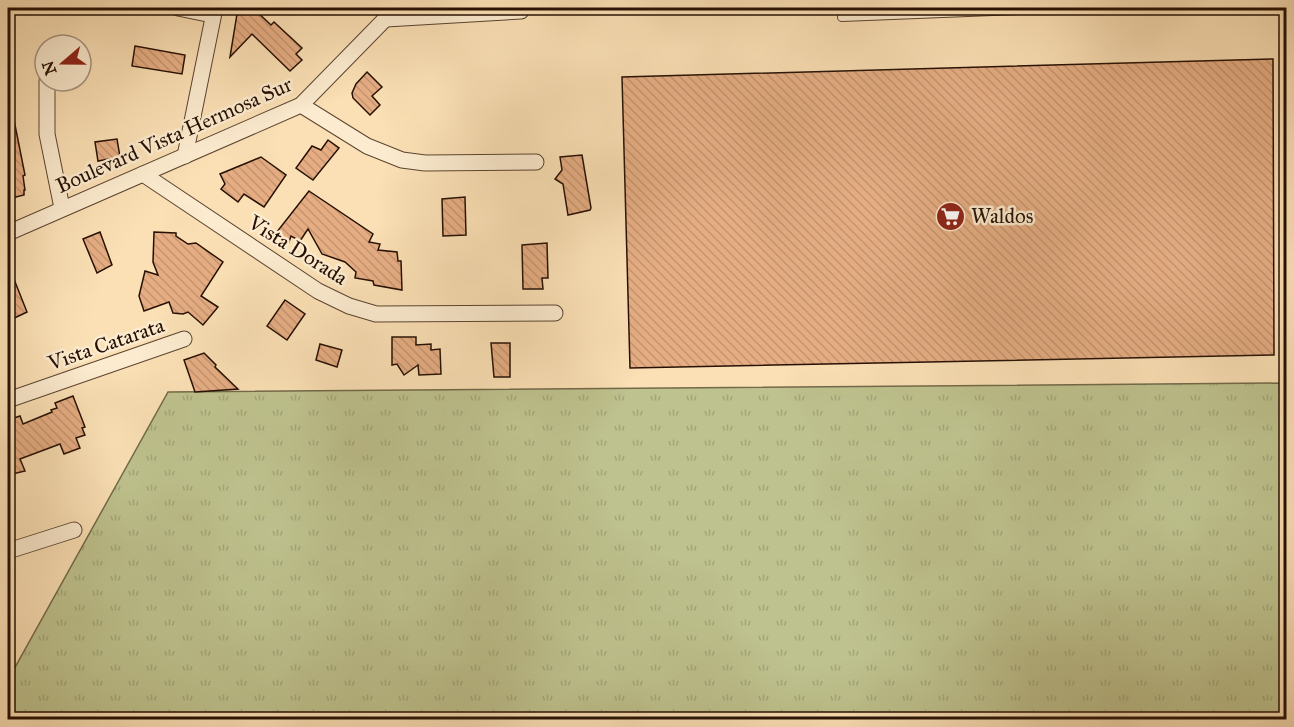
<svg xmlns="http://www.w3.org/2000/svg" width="1294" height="727" font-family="'IM FELL Great Primer',serif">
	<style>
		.grass { fill: url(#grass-tufts); stroke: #726949; stroke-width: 1.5 }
		.building { fill: url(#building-back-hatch); stroke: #261004; stroke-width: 1.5 }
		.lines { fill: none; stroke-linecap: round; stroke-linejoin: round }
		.lane-casing { stroke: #5b4430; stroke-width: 10 }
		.street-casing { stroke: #5b4430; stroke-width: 17 }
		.lane { stroke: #fcebcf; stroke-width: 8 }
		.street { stroke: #fcebcf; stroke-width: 15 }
		.labels { text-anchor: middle; stroke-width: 5; stroke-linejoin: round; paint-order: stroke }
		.street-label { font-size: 21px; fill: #261004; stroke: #fcebcf }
		.poi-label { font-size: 21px; fill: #261004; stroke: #fcebcf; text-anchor: start }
	</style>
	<defs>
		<pattern id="grass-tufts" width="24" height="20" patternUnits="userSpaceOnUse" patternTransform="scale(1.5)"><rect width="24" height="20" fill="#bec28e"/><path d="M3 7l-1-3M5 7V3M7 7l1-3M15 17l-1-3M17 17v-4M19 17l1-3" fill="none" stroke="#a3a679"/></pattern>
		<pattern id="building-back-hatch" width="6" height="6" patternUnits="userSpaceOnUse" patternTransform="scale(1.5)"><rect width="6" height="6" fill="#e6ad83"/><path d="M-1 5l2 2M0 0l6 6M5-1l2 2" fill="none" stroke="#c59470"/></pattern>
	</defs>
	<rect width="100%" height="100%" fill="#fbe0b5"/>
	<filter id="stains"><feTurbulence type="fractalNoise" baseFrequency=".00333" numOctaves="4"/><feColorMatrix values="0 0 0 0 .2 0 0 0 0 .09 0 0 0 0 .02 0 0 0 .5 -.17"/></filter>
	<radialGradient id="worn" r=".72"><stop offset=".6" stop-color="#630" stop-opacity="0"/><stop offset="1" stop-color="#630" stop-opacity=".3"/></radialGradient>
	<!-- grass -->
	<path class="grass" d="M1286,383V719L8,720V680L168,392Z"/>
	<!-- building -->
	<g class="building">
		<path d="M238,8H253L271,25L274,22L302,48L296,54L302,60L290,71L252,34L230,57Z"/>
		<path d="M135,46L185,55L182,74L132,66Z"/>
		<path d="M1273,59L1274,355L630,368L622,77Z"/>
		<path d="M367,72L382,87L372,96L380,105L370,115L353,98L352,93L356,84Z"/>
		<path d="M14,120L25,175L23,176L25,190H24V195L8,199V121Z"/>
		<path d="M117,139L120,157L98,161L95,142Z"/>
		<path d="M328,140L339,148L313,180L296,168L312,146L321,150Z"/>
		<path d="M582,155L591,208L590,210L568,215L563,184L555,179L562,170L560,157Z"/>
		<path d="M261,157L286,175L264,207L244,194L238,202L221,189L225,184L220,174Z"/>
		<path d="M309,191L373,234L369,242L380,244L378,250L397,252L398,261H401L402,290L374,285L373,281L355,278L356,272L345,262L322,254L308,229L300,241L291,236L289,242L276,233Z"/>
		<path d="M465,197L466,235L443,236L442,199Z"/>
		<path d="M100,232L112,265L97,273L83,239Z"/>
		<path d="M154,232L176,233V236L188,244L196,243L223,262L201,296L218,307L203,325L188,312L183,314L173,313L169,302L144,311L139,296L145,271L158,275L153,262Z"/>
		<path d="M547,243L548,278H542L543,289H523L522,245Z"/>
		<path d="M8,264L27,312L8,321Z"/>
		<path d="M285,300L305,314L287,340L267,326Z"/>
		<path d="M392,337H416V345L431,344V350L440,349L441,374L419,375L418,365L404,375L397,364L392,365Z"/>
		<path d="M491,343H510V377H494Z"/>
		<path d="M320,344L342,350L337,367L316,360Z"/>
		<path d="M204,353L216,365L215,367L238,389L195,392L184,360Z"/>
		<path d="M73,396L85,427L82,428L85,435L76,438L80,448L64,454L60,444L20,459L25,471L8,475V420L20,416L23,424L52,412L51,410L57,408L55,403Z"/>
	</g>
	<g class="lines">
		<defs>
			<path id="lane" d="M842,17L1067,8"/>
			<g id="street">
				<path d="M178,8L212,15"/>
				<path d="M386,19L521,11"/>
				<path d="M47,81V134L62,208"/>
				<path d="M301,105L367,146L402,160L425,163L536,162"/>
				<path d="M185,156L215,8"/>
				<path d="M143,174L318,291L349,306L376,314L555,313"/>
				<path d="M8,233L301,105L396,8"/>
				<path d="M8,400L184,339"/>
				<path d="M8,551L74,530"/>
			</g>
		</defs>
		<!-- lane casing -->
		<use href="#lane" class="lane-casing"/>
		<!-- street casing -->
		<use href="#street" class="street-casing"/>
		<!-- lane -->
		<use href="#lane" class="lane"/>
		<!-- street -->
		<use href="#street" class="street"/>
	</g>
	<!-- icons -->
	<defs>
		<symbol id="supermarket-disc" viewBox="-11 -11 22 22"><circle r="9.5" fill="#8f2418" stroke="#fcebcf"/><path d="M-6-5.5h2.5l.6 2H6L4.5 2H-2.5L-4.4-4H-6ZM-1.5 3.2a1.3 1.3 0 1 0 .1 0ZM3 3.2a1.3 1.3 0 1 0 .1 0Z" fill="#fff"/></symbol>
	</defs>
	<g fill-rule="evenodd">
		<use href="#supermarket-disc" x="934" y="200" width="33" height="33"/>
	</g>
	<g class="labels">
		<!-- street labels -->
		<g class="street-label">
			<text transform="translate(174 135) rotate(-24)" y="7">Boulevard Vista Hermosa Sur</text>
			<text transform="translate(298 250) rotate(32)" y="7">Vista Dorada</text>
			<text transform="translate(106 344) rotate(-19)" y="7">Vista Catarata</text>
		</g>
		<!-- poi labels -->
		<g class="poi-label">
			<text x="971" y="223">Waldos</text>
		</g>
	</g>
	<!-- margin -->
	<rect width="1294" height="727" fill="none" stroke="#fbe0b5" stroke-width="30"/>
	<rect x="9" y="9" width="1276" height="709" fill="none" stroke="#261004" stroke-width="3"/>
	<rect x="15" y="15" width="1264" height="697" fill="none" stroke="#261004" stroke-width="1.5"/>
	<!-- north arrow -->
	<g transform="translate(63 63) rotate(250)"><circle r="28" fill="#fcebcf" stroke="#a6937e" stroke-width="1.5"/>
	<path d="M0-4.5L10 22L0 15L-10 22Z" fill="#8f2418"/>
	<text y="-9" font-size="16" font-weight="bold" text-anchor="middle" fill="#261004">N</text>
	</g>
	<rect width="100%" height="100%" filter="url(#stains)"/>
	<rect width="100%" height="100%" fill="url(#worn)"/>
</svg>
